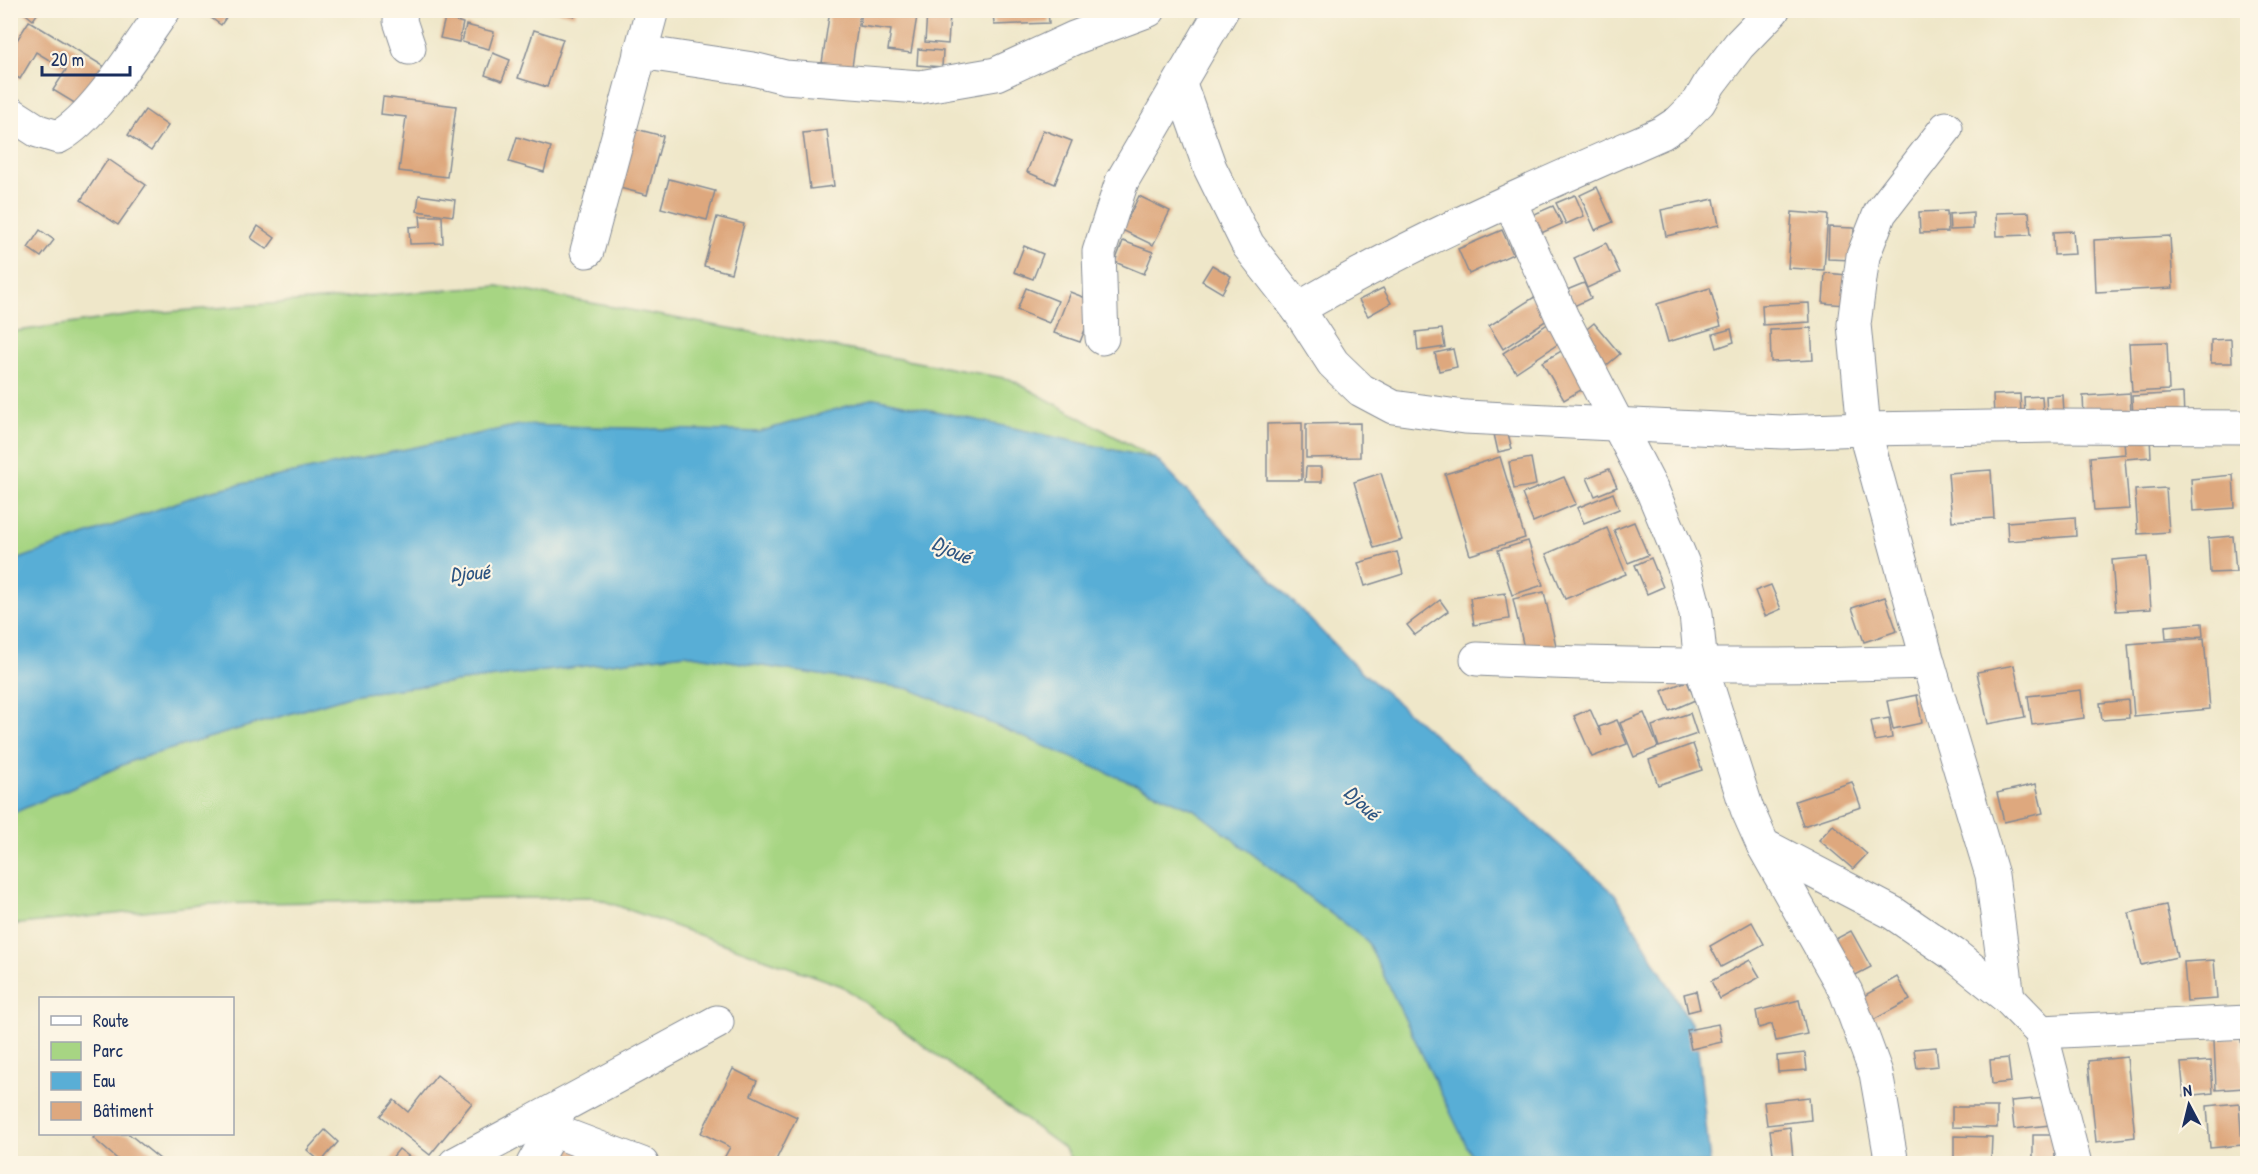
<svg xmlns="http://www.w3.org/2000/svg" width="2258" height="1174" font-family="'Patrick Hand',sans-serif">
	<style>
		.green { fill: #a7d583; stroke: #618270; stroke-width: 1.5 }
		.water { fill: #59aed6; stroke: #3a6e9a; stroke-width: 1.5 }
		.building { fill: #dea87e }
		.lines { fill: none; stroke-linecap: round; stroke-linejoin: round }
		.minor-casing { stroke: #858b94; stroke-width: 35 }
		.minor { stroke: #fff; stroke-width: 33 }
		.labels { text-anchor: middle; stroke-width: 4.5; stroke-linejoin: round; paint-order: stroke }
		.water-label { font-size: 21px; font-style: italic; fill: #2e5582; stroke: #fcf5e5 }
	</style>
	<rect width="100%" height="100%" fill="#fcf5e5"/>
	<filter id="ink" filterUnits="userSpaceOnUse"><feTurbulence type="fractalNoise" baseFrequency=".0167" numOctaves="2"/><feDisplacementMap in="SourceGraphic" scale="12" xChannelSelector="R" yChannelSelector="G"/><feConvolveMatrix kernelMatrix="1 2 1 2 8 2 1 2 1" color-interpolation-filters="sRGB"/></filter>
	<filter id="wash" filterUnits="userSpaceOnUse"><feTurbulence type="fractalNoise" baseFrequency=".008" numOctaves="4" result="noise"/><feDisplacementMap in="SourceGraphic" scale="24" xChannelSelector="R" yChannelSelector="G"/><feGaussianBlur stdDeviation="1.35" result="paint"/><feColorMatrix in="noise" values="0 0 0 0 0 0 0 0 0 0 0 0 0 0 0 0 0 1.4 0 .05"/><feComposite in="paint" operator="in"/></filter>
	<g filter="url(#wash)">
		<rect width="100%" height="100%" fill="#efe7c9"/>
		<!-- green -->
		<g class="green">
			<path d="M498,286L1010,379L1156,459L875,398L759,432L520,425L209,491L11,562V332L140,314Z"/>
			<path d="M685,654L910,689L1193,809L1367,941L1475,1163H1073L1065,1149L842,986L593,897L210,904L11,925V814L134,760L356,694Z"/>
		</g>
		<!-- water -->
		<path class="water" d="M875,398L1156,459L1352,663L1615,894L1696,1032L1710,1163H1475L1367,941L1193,809L910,689L685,654L356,694L134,760L11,814V562L209,491L520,425L759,432Z"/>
		<g id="blocks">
			<!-- building -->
			<g class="building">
				<path d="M21,10H40L33,20Z"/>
				<path d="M200,10H231L221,25Z"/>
				<path d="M551,10H576L575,16Z"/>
				<path d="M830,10H860L852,67L822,63Z"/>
				<path d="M862,10H918L911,53L888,50L891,30L860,26Z"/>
				<path d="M993,10H1048L1049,23L994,25Z"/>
				<path d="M927,13L950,15L948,44L925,42Z"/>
				<path d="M445,18L463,23L459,42L440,38Z"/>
				<path d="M29,21L105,67L81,107L53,90L66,70L36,52L20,79L10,73V51Z"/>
				<path d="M466,25L494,32L489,49L462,42Z"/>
				<path d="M534,30L563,39L547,87L518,78Z"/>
				<path d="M918,49L943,51L942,67L917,65Z"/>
				<path d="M493,53L510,60L502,81L485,75Z"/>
				<path d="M383,97L456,106L447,177L399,171L406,117L381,114Z"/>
				<path d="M145,110L168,126L151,151L128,135Z"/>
				<path d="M628,127L663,136L647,195L612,186Z"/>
				<path d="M827,130L834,186L810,189L803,133Z"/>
				<path d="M1043,130L1072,141L1055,184L1027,172Z"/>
				<path d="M517,137L551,147L544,172L509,162Z"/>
				<path d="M108,159L146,185L118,225L81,200Z"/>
				<path d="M669,179L715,191L707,220L661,208Z"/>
				<path d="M1597,187L1613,222L1595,230L1580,195Z"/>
				<path d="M419,195L455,200L453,216L417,211Z"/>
				<path d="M1575,195L1584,216L1566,224L1556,203Z"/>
				<path d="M1139,196L1170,211L1153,245L1122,230Z"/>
				<path d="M1714,199L1719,225L1666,236L1661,210Z"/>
				<path d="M1553,206L1562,224L1539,234L1530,216Z"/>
				<path d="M1947,211L1948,232L1920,233L1919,212Z"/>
				<path d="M1792,212L1828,215L1824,270L1788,268Z"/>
				<path d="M1973,212V229L1950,230L1949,214Z"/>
				<path d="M2029,212L2031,235L1997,236L1996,213Z"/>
				<path d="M420,216H442L443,243L410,244L409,227L421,226Z"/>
				<path d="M717,217L744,224L731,273L704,266Z"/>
				<path d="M258,226L275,238L267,249L251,238Z"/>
				<path d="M1829,227L1854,228L1853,260L1828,259Z"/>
				<path d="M40,230L54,240L41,257L28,248Z"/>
				<path d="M1502,230L1513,254L1469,274L1458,249Z"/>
				<path d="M2073,231L2075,254L2054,255L2053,232Z"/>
				<path d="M2170,236L2173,288L2096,292L2094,240Z"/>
				<path d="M1123,241L1153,252L1144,274L1115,262Z"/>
				<path d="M1606,243L1620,273L1587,288L1574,258Z"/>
				<path d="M1024,246L1043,254L1033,279L1014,272Z"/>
				<path d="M1212,265L1231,276L1222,293L1202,281Z"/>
				<path d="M1825,273L1847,275L1844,305L1823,303Z"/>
				<path d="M1584,283L1591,298L1574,306L1567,290Z"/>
				<path d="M1026,288L1058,301L1049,323L1017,310Z"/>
				<path d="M1383,288L1391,303L1368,316L1359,300Z"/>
				<path d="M1710,288L1721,326L1668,342L1657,304Z"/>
				<path d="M1070,292L1096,302L1080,342L1054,333Z"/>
				<path d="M1536,296L1550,318L1503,349L1489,326Z"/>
				<path d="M1809,303L1810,322L1763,325L1762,305Z"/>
				<path d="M1549,323L1561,342L1516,372L1503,353Z"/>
				<path d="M1594,323L1620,354L1601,370L1575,339Z"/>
				<path d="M1811,328L1813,360L1771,362L1770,330Z"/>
				<path d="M1442,329L1445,347L1418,351L1416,332Z"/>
				<path d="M1731,329L1734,342L1717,348L1713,334Z"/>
				<path d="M2231,339L2232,363H2211V340Z"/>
				<path d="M2167,342L2169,390L2132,392L2129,343Z"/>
				<path d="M1570,346L1586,387L1564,400L1542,362Z"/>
				<path d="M1453,349L1457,367L1439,371L1435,353Z"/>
				<path d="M2130,393L2131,414L2084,417L2083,396Z"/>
				<path d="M2183,393L2184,417L2133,419L2132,396Z"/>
				<path d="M2020,394L2021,414L1994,416L1993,395Z"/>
				<path d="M2063,395L2064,414L2047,415L2046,396Z"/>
				<path d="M2042,396L2043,414L2025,416L2024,397Z"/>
				<path d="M1505,422L1512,449L1498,452L1492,425Z"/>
				<path d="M1302,423V480H1267V424Z"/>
				<path d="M1360,423V457L1306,458V424Z"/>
				<path d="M2150,438L2151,457L2125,459L2129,509L2094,511L2090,457L2125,454L2124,440Z"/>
				<path d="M1500,457L1525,538L1470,555L1445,474Z"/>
				<path d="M1531,458L1536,485L1514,489L1509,462Z"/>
				<path d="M1306,467H1322V482H1305Z"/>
				<path d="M1609,469L1617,487L1595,496L1587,478Z"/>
				<path d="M1991,470L1994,518L1952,521L1948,473Z"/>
				<path d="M1381,473L1402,540L1374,548L1354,482Z"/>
				<path d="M2233,475L2235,508L2193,511L2191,479Z"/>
				<path d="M1564,477L1576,504L1533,522L1522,494Z"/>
				<path d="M2166,488L2169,532L2138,534L2135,490Z"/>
				<path d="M1613,493L1619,509L1584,523L1577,508Z"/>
				<path d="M2075,517L2076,536L2008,541L2007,522Z"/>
				<path d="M1634,522L1648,555L1628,563L1614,530Z"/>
				<path d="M1607,528L1626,574L1565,599L1546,554Z"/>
				<path d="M2233,536L2236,572L2210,573L2208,538Z"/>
				<path d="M1528,541L1543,585L1512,595L1498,550Z"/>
				<path d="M1397,552L1403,574L1365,586L1358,563Z"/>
				<path d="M2147,557L2151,609L2116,611L2112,560Z"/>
				<path d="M1651,558L1663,587L1647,594L1635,565Z"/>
				<path d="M1771,585L1781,609L1765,616L1755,591Z"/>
				<path d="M1544,592L1557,650L1526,657L1513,599Z"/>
				<path d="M1505,593L1509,619L1474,625L1470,598Z"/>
				<path d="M1885,597L1897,631L1864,642L1852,608Z"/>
				<path d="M1440,600L1448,611L1415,635L1407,625Z"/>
				<path d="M2202,623L2203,636L2166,639L2165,626Z"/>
				<path d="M2204,638L2210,709L2134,716L2128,644Z"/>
				<path d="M2014,665L2025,717L1988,724L1977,672Z"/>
				<path d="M1687,681L1695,700L1670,711L1662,691Z"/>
				<path d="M2081,690L2084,718L2032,725L2028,696Z"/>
				<path d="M1917,695L1922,723L1893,729L1887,701Z"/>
				<path d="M2128,700L2129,718L2102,720L2100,703Z"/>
				<path d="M1590,709L1602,736L1599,727L1617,720L1627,744L1592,757L1574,716Z"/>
				<path d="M1644,713L1658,747L1634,757L1620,723Z"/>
				<path d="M1690,713L1697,734L1659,747L1652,726Z"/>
				<path d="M1889,718L1892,738L1875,741L1871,721Z"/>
				<path d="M1693,744L1702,770L1658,785L1649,760Z"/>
				<path d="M1852,782L1861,807L1803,826L1795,801Z"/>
				<path d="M2036,784L2043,813L2004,822L1997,793Z"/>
				<path d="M1833,825L1867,854L1853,869L1819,840Z"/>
				<path d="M2166,905L2177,957L2141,965L2129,913Z"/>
				<path d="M1752,922L1764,944L1721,967L1710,946Z"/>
				<path d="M1851,931L1871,967L1848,979L1828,943Z"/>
				<path d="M1750,960L1760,977L1720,999L1711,981Z"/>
				<path d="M2214,960L2217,999L2187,1001L2184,962Z"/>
				<path d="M1897,977L1910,1000L1866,1024L1853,1002Z"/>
				<path d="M1696,991L1700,1009L1688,1012L1684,994Z"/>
				<path d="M1799,1000L1807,1034L1776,1041L1772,1024L1759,1028L1756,1011Z"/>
				<path d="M1718,1024L1722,1042L1691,1049L1687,1030Z"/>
				<path d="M2241,1038L2244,1088L2216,1090L2214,1040Z"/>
				<path d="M1936,1047L1938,1066L1917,1068L1914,1049Z"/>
				<path d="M1805,1053L1807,1070L1778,1072L1777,1056Z"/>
				<path d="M2127,1057L2135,1137L2096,1142L2088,1061Z"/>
				<path d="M2008,1058L2011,1082L1992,1084L1990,1060Z"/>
				<path d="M2211,1061L2213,1093L2184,1096L2181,1063Z"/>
				<path d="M733,1069L757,1081L751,1095L797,1117L774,1164H726L722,1162L730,1147L701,1133Z"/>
				<path d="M437,1075L472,1103L430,1155L381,1116L394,1100L408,1112Z"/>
				<path d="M1809,1097L1811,1120L1767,1125L1764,1102Z"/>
				<path d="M2047,1098L2050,1125L2014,1129L2011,1101Z"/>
				<path d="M2239,1103L2242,1145L2210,1148L2207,1106Z"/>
				<path d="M1952,1107H1997V1128L1952,1127Z"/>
				<path d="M1790,1127L1793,1159L1774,1161L1770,1130Z"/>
				<path d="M325,1130L338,1142L321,1162L307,1150Z"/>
				<path d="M97,1134H129L166,1164H123L93,1138Z"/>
				<rect x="2033" y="1135" width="22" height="29"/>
				<path d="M1954,1136L1992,1137L1991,1161H1954Z"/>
				<path d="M564,1141L607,1164H552Z"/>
				<path d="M399,1149L419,1164H387Z"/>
			</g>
		</g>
	</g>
	<g filter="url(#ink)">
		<use href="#blocks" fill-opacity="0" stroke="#858b94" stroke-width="1.5"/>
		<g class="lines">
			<defs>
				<g id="minor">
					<path d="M401,10L400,21L409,48"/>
					<path d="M640,52L753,69L785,77L920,87L996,74L1074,38L1149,10"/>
					<path d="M1180,84L1210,168L1248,245L1298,309C1414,240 1539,187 1662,133L1679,122L1699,102L1710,83L1739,45L1773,10"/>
					<path d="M10,113L38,131L58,137C94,119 139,45 164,10"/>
					<path d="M1946,128L1880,213L1863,256L1854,324L1864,429L1928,662L1992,875L2008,998"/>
					<path d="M1510,202L1562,317L1653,492L1683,564L1696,614L1701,666L1747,809L1763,845L1893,913L1953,954L2008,998L2041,1032L2075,1164"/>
					<path d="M587,251L652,10"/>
					<path d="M1298,309L1333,363L1361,390L1393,407L1465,417L1782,432L1864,429L2049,426L2248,427"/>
					<path d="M1102,338L1099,252L1122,181L1222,10"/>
					<path d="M1477,659C1627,666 1777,667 1928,662"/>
					<path d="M1763,845L1846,992L1876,1073L1892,1164"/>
					<path d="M2041,1032L2248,1022"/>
					<path d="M552,1130L642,1164"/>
					<path d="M455,1164L717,1022"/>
					<path d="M533,1164L552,1130L560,1109"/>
				</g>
			</defs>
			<!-- minor casing -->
			<use href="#minor" class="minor-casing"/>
			<!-- minor -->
			<use href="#minor" class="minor"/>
		</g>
	</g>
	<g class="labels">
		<!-- water labels -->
		<g class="water-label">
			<text transform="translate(952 550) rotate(25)" y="7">Djoué</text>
			<text transform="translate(470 573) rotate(-4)" y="7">Djoué</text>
			<text transform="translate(1362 803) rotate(44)" y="7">Djoué</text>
		</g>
	</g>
	<!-- margin -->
	<rect width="2258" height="1174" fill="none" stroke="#fcf5e5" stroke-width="36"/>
	<!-- legend -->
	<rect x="39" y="997" width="195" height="138" fill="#fcf5e5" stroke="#a2a6af" stroke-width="1.5"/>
	<rect x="51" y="1016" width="30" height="9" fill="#ffffff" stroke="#a2a6af" stroke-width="1.5"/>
	<text x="93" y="1027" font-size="18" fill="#1b2f5e">Route</text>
	<rect x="51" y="1042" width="30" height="18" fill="#a7d583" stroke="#a2a6af" stroke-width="1.5"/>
	<text x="93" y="1057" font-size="18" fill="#1b2f5e">Parc</text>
	<rect x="51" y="1072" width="30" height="18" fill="#59aed6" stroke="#a2a6af" stroke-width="1.5"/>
	<text x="93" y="1087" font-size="18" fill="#1b2f5e">Eau</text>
	<rect x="51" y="1102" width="30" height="18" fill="#dea87e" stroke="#a2a6af" stroke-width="1.5"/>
	<text x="93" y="1117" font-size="18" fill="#1b2f5e">Bâtiment</text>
	<!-- north arrow -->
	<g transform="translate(2189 1105) rotate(353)" stroke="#fcf5e5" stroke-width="4.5" paint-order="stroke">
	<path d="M0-4.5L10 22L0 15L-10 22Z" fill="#1b2f5e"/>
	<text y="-9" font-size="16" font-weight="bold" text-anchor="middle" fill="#1b2f5e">N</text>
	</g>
	<!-- scale -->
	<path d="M42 66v9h88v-9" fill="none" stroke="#1b2f5e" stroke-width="3"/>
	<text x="51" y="66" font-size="18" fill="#1b2f5e" stroke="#fcf5e5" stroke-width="4.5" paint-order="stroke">20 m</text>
</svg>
